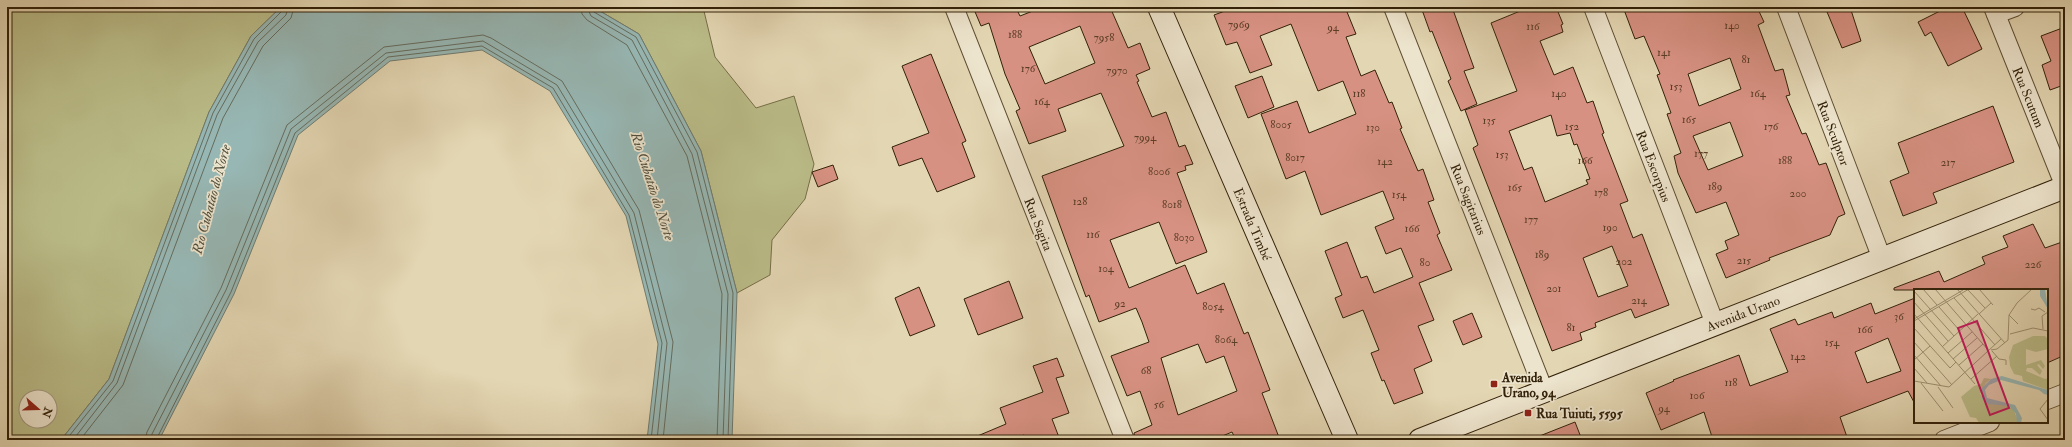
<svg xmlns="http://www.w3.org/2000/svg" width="2072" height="447" font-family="'IM FELL Double Pica',serif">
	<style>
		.green { fill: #babc88; stroke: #766e48; fill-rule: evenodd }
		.water { fill: #97b7b4; stroke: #6f7b70 }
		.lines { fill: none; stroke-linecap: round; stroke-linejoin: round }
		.shore { stroke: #646c5e; stroke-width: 1 }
		.building { fill: #d79182; stroke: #322109; fill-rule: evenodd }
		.street-casing { stroke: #5e4e33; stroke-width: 20 }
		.secondary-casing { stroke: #322109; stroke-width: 24 }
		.street { stroke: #ede4cd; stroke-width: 18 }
		.secondary { stroke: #ede4cd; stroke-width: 22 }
		.poi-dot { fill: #8f2418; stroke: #ede4cd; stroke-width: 1.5 }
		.labels { text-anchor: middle; stroke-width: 3.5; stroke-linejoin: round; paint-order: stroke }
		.number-label { font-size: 11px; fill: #5b3d27 }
		.street-label { font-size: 13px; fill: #322109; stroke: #ede4cd }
		.poi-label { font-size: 13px; font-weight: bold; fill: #322109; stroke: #ede4cd; text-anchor: start }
		.water-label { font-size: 14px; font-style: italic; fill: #504e3c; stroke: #ede4cd }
		.inset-road { fill: none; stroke: #9c8e6e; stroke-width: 1 }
		.view { fill: #c2185b; fill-opacity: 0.15; stroke: #c2185b; stroke-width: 2 }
		.inset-edge { fill: none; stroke: #322109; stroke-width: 2 }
	</style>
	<rect width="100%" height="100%" fill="#e3d6b2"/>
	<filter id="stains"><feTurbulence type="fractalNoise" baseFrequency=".005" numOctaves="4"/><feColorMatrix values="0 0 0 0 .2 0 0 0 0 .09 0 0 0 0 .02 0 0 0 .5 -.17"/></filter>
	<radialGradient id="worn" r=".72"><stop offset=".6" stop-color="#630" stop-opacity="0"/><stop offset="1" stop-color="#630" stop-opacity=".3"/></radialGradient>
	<!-- green -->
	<g class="green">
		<path d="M7,7H281L251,36L209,112L109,379L61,440H7ZM26,397H50V421H26Z"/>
		<path d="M593,7H703L715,57L756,108L794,96L814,164L805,199L772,240L770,275L737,293L701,151L639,34Z"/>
	</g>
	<!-- water -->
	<path class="water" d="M281,7H593L639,34L701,151L737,293L732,440H647L658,344L626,216L550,91L482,50L390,61L298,135L234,294L159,440H61L109,379L209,112L251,36Z"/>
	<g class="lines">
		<!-- shore -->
		<g class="shore">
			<path d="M581,7L582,14L587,20L627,45L687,156L722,294L717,440"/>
			<path d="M587,7L591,16L632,40L692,154L728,294L723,440"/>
			<path d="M592,7L594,12L636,37L697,152L733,293L728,440"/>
			<path d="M66,440L113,381L213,113L254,39L282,11L283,7"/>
			<path d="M73,440L117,383L217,115L258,42L286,15L288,7"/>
			<path d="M80,440L123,385L223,118L263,46L291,18L294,7"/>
			<path d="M145,440L147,432L221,288L287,125L384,47L483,35L491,38L562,81L639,210L673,342L663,440"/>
			<path d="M151,440L152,434L226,290L291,129L386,53L483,41L557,85L634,213L667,343L657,440"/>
			<path d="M156,440L231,292L295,133L388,57L482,46L553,88L629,215L662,343L651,440"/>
		</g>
	</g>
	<!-- building -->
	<g class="building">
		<path d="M973,7H1028L1018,12L1020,16L1043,7H1110L1128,48L1140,43L1150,69L1136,75L1139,81L1137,82L1152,117L1166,112L1179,147L1185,145L1193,164L1185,166L1186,170L1177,173L1207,252L1176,264L1159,222L1110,240L1129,288L1185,265L1197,294L1224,283L1244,334L1248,332L1270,390L1262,393L1280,440H1236L1232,432L1213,440H1135L1134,433L1152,425L1140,391L1127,396L1111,356L1149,342L1142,322L1136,308L1099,322L1089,295L1086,297L1042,176L1124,146L1101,93L1058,109L1066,131L1029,144L1016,111L1020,109L1005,74L989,23L981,26ZM1080,26L1095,63L1045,84L1029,47ZM1198,344L1206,363L1224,356L1237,391L1178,415L1161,358Z"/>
		<path d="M1236,7H1345L1356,34L1346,37L1361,76L1375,70L1389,103L1392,102L1402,128L1400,129L1418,171L1423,169L1434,200L1428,202L1440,233L1437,235L1452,270L1419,283L1434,320L1418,326L1432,361L1414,369L1423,393L1394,404L1384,380L1382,381L1371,353L1379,350L1363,310L1343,318L1335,298L1342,295L1325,251L1347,242L1361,278L1367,276L1374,293L1413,277L1401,248L1386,254L1375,227L1394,219L1383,191L1321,215L1305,171L1286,179L1261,114L1297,101L1309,133L1356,114L1343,81L1318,91L1291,24L1260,36L1272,65L1250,73L1237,42L1226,45L1214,15Z"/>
		<path d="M1421,7H1452L1474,68L1464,71L1477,104L1461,111L1448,81L1451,79L1432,31L1430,32Z"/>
		<path d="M1530,7H1556L1563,24L1561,25L1563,32L1540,41L1554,75L1573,67L1587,103L1593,101L1604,133L1602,134L1628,201L1620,204L1633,238L1642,234L1669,305L1635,318L1631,309L1595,323L1596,327L1580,333L1582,340L1552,351L1473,148L1478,145L1465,110L1517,91L1491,23ZM1551,115L1557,136L1570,133L1574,145L1577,144L1590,179L1586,180L1588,184L1545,202L1532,167L1524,170L1509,131ZM1612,246L1628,286L1598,297L1583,258Z"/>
		<path d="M1623,7H1757L1764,22L1758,25L1775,71L1783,69L1790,95L1786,96L1802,134L1806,133L1819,165L1826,163L1845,214L1838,217L1830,235L1769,258L1770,260L1726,278L1716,254L1728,249L1725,241L1739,235L1726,202L1696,213L1678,173L1674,156L1681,153L1667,114L1671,113L1657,75L1660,74L1644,36L1635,39ZM1730,58L1741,89L1699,106L1688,74ZM1730,122L1743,156L1708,170L1693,136Z"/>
		<path d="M1825,7H1850L1861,41L1842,48Z"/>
		<path d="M1948,7H1962L1982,49L1948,66L1931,32L1925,36L1918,22Z"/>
		<path d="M2065,27V94H2064L2061,86L2050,90L2042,65L2051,61L2041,36Z"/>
		<path d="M931,54L966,141L962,143L975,177L937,192L922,158L899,166L892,147L929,133L902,66Z"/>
		<path d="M1262,76L1274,107L1248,118L1235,86Z"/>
		<path d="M1993,106L2014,162L1933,193L1937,203L1903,216L1890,181L1909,173L1898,143Z"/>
		<path d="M833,165L838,179L818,187L812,172Z"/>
		<path d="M2033,224L2045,248L2065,241V355L2047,363V290H1894V288L1939,271L1944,282L1985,264L1982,257L2008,247L2003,236Z"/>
		<path d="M1009,281L1023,318L978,335L964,299Z"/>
		<path d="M919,287L935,326L910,336L895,298Z"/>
		<path d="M1915,298V404L1908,391L1840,417L1847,437L1838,440H1713L1704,412L1661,430L1646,393L1674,381L1673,380L1739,355L1750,386L1788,372L1770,329L1795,319L1798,325L1832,312L1834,318L1871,303L1875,314ZM1888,338L1901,371L1867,383L1855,352Z"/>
		<path d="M1472,313L1482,337L1463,345L1453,321Z"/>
		<path d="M1057,358L1064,376L1056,378L1069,413L1052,419L1060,440H1026L1024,435L1010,440H968L1006,424L1000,408L1043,392L1033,366Z"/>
		<path d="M1575,422L1582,440H1532V439Z"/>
	</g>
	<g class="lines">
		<defs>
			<g id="street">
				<path d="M954,7L1125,440"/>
				<path d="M1393,7L1544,391"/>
				<path d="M1593,7L1715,324"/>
				<path d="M1786,7L1882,259"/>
				<path d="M1993,7L2065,187"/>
				<path d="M1996,14L2015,7"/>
				<path d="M2047,400L2065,393"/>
				<path d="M1944,440L1990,422"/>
			</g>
			<g id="secondary">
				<path d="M1159,7L1347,440"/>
				<path d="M1420,440L2065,187"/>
			</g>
		</defs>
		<!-- street casing -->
		<use href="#street" class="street-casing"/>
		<!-- secondary casing -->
		<use href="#secondary" class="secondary-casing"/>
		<!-- street -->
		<use href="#street" class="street"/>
		<!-- secondary -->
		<use href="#secondary" class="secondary"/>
	</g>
	<!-- markers -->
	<g class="poi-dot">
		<rect x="1490" y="380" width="8" height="8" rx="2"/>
		<rect x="1524" y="409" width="8" height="8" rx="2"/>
	</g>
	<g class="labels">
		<!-- number labels -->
		<g class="number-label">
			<text x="1239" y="28">7969</text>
			<text x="1732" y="29">140</text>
			<text x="1533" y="30">116</text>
			<text x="1333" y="31">94</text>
			<text x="1015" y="38">188</text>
			<text x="1104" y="41">7958</text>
			<text x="1664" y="56">141</text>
			<text x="1746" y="63">81</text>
			<text x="1028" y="72">176</text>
			<text x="1117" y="74">7970</text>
			<text x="1676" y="90">153</text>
			<text x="1359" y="97">118</text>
			<text x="1559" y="97">140</text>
			<text x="1758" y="97">164</text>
			<text x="1042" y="105">164</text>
			<text x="1689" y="123">165</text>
			<text x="1489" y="124">135</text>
			<text x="1281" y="128">8005</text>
			<text x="1572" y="130">152</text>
			<text x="1771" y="130">176</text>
			<text x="1373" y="131">130</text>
			<text x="1145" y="141">7994</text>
			<text x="1701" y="157">177</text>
			<text x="1502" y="158">153</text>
			<text x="1295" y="161">8017</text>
			<text x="1585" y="164">166</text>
			<text x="1785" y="164">188</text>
			<text x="1385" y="165">142</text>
			<text x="1948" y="166">217</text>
			<text x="1159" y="175">8006</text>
			<text x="1715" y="190">189</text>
			<text x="1515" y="191">165</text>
			<text x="1601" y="196">178</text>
			<text x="1798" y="197">200</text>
			<text x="1399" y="198">154</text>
			<text x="1080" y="205">128</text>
			<text x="1172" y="208">8018</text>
			<text x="1531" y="223">177</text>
			<text x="1610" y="231">190</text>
			<text x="1412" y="232">166</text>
			<text x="1093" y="238">116</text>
			<text x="1184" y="241">8030</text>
			<text x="1542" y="258">189</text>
			<text x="1744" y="264">215</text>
			<text x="1624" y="265">202</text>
			<text x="1425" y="266">80</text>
			<text x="2033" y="268">226</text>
			<text x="1106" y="272">104</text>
			<text x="1554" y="292">201</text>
			<text x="1639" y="304">214</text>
			<text x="1120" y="307">92</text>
			<text x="1213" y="310">8054</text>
			<text x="1899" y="320">36</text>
			<text x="1571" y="331">81</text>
			<text x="1865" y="333">166</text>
			<text x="1226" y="343">8064</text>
			<text x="1832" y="346">154</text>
			<text x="1798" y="360">142</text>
			<text x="1146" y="374">68</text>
			<text x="1731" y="386">118</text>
			<text x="1697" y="399">106</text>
			<text x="1159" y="408">56</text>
			<text x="1664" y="412">94</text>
		</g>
		<!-- street labels -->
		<g class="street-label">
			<text transform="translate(2029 97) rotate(68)" y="5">Rua Scutum</text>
			<text transform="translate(1834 133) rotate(69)" y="5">Rua Sculptor</text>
			<text transform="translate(1654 166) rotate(69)" y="5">Rua Escorpius</text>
			<text transform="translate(1469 199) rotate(68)" y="5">Rua Sagitarius</text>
			<text transform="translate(1039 224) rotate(68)" y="5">Rua Sagita</text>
			<text transform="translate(1253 224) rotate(67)" y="5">Estrada Timbé</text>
			<text transform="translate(1743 313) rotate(-21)" y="5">Avenida Urano</text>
		</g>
		<!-- poi labels -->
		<g class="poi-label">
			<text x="1502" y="382">Avenida<tspan x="1502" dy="15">Urano, 94</tspan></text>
			<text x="1536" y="418">Rua Tuiuti, 5595</text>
		</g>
		<!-- water labels -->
		<g class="water-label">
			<text transform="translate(653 186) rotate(72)" y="5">Rio Cubatão do Norte</text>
			<text transform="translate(211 199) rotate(-75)" y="5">Rio Cubatão do Norte</text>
		</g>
	</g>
	<!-- overview -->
	<g transform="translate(1914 289)">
		<rect width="134" height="134" fill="#e3d6b2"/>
		<path d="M119,47H131L134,50V60L122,63L112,60V76L127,71L131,77L129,80L125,75L123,76L128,82L126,86L118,79H113L112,82L131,90L134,89V101L109,92L108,87L100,85L96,77L95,68L99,56ZM70,89L77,90L72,94L66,105L77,115H90L99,120L103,129V134H65L62,129L56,128L47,108L60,97L67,95Z" fill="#babc88"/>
		<path d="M126,0H131L134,20L126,7ZM88,87L134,101V106L130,105L125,101L87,91L75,96L71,101L73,109L101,116L108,129L107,134H103L102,125L95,117L74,115L68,110V99L77,90Z" fill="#97b7b4"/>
		<path class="inset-road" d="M9,0L23,16M21,0L75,62M43,0L91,54M65,0L79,16M54,1L71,19M0,2L40,47M40,9L81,56M0,13L34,52M25,18L46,42M117,20L121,21L125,19L131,23M0,25L61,95M65,25L77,14M95,26L104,35M0,30L49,1M0,32L55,0M52,36L64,25M0,39L36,79L42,73M129,40L128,27L134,23M96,45L119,39L134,42M0,53L38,96M28,58L52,36M77,61L83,60L94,51L95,26L103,14L118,0M78,62L85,70L92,71V76M34,64L58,43M0,66L27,97M39,70L63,49M0,71L16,57M45,76L69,55M0,79L13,94M57,90L83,67M0,92L35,98L87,50M7,94L29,122M24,98L39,119M134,110L126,120L134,131"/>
		<path class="view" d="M63,32L95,119L76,126L44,39Z"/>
		<rect width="134" height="134" class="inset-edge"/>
	</g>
	<!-- margin -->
	<rect width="2072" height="447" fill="none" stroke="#e3d6b2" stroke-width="24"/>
	<rect x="8" y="8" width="2056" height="431" fill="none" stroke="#322109" stroke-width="2"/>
	<rect x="12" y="12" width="2048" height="423" fill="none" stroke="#322109"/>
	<!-- north arrow -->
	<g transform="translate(38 409) rotate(110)"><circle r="19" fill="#ede4cd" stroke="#a2967f"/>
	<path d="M0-3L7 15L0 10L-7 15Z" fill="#8f2418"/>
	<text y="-6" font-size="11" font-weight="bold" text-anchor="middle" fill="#322109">N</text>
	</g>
	<rect width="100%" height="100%" filter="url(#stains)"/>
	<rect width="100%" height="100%" fill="url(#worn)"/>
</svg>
